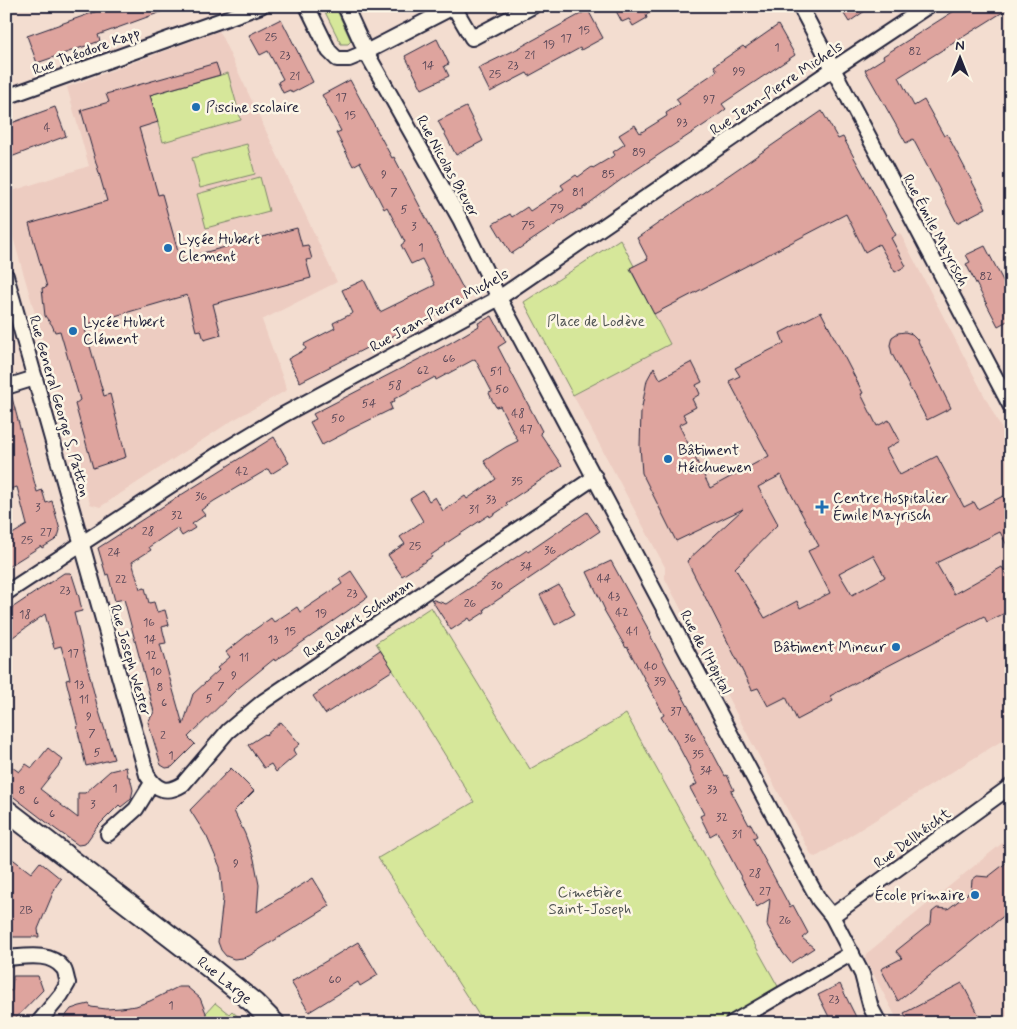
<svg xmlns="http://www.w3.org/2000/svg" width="1017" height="1029" font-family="Mynerve,sans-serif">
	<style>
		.built { fill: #edccc1 }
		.green { fill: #d6e79a; stroke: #7c846a }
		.building { fill: #dea49e; stroke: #22223b; fill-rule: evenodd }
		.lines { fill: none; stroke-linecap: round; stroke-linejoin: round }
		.street-casing { stroke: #22223b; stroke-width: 18 }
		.secondary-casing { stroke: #22223b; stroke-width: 24 }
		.street { stroke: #fcf5e5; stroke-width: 14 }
		.secondary { stroke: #fcf5e5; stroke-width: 20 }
		.poi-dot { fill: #1f6fb2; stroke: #fcf5e5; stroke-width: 2 }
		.labels { text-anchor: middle; stroke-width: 5; stroke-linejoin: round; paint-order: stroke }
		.number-label { font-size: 12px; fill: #514254 }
		.street-label { font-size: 15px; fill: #22223b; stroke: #fcf5e5 }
		.poi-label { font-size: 15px; fill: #22223b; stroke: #fcf5e5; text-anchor: start }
		.park-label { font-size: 15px; fill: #4f5353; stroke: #fcf5e5 }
	</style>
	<rect width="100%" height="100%" fill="#f3ddd0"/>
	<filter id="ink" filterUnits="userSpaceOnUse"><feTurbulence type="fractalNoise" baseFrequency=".02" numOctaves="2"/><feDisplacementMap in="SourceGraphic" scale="10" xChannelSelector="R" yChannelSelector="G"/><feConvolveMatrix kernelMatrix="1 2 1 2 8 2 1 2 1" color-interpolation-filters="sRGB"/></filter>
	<g filter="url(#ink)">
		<!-- built -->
		<g class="built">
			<path d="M219,31L337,282L262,320L287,390L233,420L100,507L90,504L6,213V193L89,166L67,87Z"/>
			<path d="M834,164L896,235L900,233L1011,447V735L816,857L812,856L665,579V567L573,395L670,344L630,268L647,259L637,238L659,223L663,230Z"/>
			<path d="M1011,836V1023H899L865,958L866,954Z"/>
		</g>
		<!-- green -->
		<g class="green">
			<path d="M322,6H335L351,41L348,44H341Z"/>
			<path d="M228,73L241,120L163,142L150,95Z"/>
			<path d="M247,144L255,174L200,188L192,158Z"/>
			<path d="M260,177L269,211L206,228L197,194Z"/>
			<path d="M620,239L634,266L630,269L670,344L573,395L524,302Z"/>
			<path d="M431,607L530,769L626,714L780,990L725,1023H484L378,858L474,802L376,643Z"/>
			<path d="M215,1003L229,1014L232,1011L245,1023H205L206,1013Z"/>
		</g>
		<!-- building -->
		<g class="building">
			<path d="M102,6H171L172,8L98,35L100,41L37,63L27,36L103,9Z"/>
			<path d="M621,6H663L646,15L647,18L633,26L629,19L622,22L616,11Z"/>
			<path d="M839,6H872L849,22Z"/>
			<path d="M962,6L1011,7L899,77L914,106L924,100L944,136L947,134L986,208L957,223L913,139L906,143L865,70L884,58L883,56Z"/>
			<path d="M588,10L603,38L581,50L580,48L529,76L527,73L490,92L478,68L515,50Z"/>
			<path d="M281,19L313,82L292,93L290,90L283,93L278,82L283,79L268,51L260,55L249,35Z"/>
			<path d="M778,25L795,55L722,104L726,109L713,119L622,179L580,210L579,209L511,254L493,224L510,214L512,217L527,207L530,211L564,189L561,185L576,175L578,177L592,167L593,168L615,155L613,152L625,144L619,135L635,125L640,133L667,116L666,113L680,104L676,99L717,71L714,66L743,46L745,48Z"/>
			<path d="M437,39L449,64L444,66L449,76L422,89L405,56Z"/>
			<path d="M216,63L220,75L150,95L158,122L139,128L158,195L162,194L180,259L297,228L302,246L308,245L312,259L306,260L311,278L213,304L221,335L204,340L201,330L196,331L187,295L84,325L104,396L110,394L126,457L93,468L75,404L80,400L60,331L55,332L52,325L45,316L42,288L47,287L29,224L107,201L81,110L109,102L106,94Z"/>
			<path d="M350,80L392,158L394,157L468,298L404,331L384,340V339L300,382L288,359L306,349L304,344L335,328L333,323L353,313L342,290L364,280L380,312L435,285L422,259L411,264L401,245L405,242L387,207L384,209L360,162L353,166L336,133L341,131L322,95Z"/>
			<path d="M55,107L66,136L11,157L6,144V125Z"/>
			<path d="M466,107L483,141L456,155L438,121Z"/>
			<path d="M822,111L838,139L843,137L896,235L891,238L906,266L895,272L879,244L865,252L846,214L654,314L630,268L648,259L637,238Z"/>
			<path d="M985,246L1011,296V319L998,326L966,264L970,262L966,255Z"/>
			<path d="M821,312L863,393L861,394L877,426L889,420L900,441L886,449L900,475L937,456L964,507L974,502L978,509L1003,496L1011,512V553L1000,532L936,563L954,594L1002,567L1011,581V610L987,622L984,616L830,696L833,701L797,720L786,697L768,706L758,688L752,690L687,561L743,509L676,541L642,473L640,446L641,412L647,380L654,367L660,379L692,362L702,382L696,385L700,394L692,399L696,407L683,414L687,421L679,425L710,488L769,456L729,381L740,376L735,368L784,343L780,333ZM781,475L819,546L808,551L830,593L800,608L797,601L765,618L735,568L778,524L758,487ZM873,555L885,577L852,595L839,573Z"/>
			<path d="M492,316L506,342L498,347L542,431L540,433L562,466L506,503L508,505L490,517L489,515L445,544L446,545L431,555L432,557L402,576L388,555L405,544L400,537L423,521L410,499L423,491L429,501L435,497L443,511L465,496L467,499L496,479L484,461L506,447L518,441L500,406L496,407L492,400L489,393L492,392L475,359L436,380L435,377L394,399L395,401L390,404L392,409L347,431V432L322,445L310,422L316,419L313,414L450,343L479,326L478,323Z"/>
			<path d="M905,332L912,334L917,339L951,408L927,420L892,354L890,345L892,337L898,333Z"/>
			<path d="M11,394L37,492L42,490L46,503L52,501L60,530L58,537L55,540L42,548L41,546L6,568V538L27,525L17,487L6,490V396Z"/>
			<path d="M274,437L289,463L271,474L268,469L214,501L201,510L205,515L192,524L195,528L182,536L177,528L149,547L151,550L132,562L140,589L145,588L149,603L154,602L157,612L165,610L169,625L162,627L166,643L160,644L183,725L193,694L219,670L217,668L230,657L226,652L251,632L271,618L274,622L297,607L300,612L342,584L339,579L351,571L368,597L275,661L274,659L236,690L188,737L195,744L172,767L166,768L161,765L148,722L154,712L124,599L115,601L108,574L106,575L98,548L173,500Z"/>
			<path d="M587,512L600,531L484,609L485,612L471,621L469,618L451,630L431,599L446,604L527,550L528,552Z"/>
			<path d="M611,561L651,634L650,635L706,740L725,776L727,775L734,790L731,791L749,825L751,824L757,836L753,838L790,907L793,905L808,933L802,938L814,948L791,963L783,953L767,925L770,899L757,907L717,832L710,836L700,816L704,814L690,788L697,784L689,769L690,768L670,730H669L661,717L664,715L627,647L626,648L604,610H605L587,572Z"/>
			<path d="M64,573H70L72,575L79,597L82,611L74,613L97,705L114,759L86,766L77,727H78L66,680L70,679L66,664L61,646L54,648L45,614L6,642V612Z"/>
			<path d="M559,585L575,614L555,625L540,595Z"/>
			<path d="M380,650L393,670L325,714L313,696Z"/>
			<path d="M281,722L300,744L293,750L296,755L276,772L271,764L264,768L248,745L265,734L266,735Z"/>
			<path d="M48,748L63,760L40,789L78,818V793H85L110,771L126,767L128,777H130L133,790L131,799L121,807L119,805L97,827L85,844L78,845L54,828L6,791V763L19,772L26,764L32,768Z"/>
			<path d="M231,768L254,791L234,811L245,834L254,859L259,885L257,912L313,878L330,906L249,956L243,958L234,959L226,956L221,950L218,942L223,899L220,867L207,837L190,810Z"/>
			<path d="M6,854L31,873L40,862L61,879L56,886L38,929L39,937H11V922H6Z"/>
			<path d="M1011,859V910L898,1001L881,969L902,958L896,951L931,923L932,912L937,908L948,909L971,891L972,880L977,876L988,877Z"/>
			<path d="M358,942L378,975L360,986L358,982L309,1012L291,982Z"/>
			<path d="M13,976H38L43,990L11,1023H6V990L12,991Z"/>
			<path d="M962,983L983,1023H909L904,1013Z"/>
			<path d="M840,984L849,1003L859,1023H832L818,995Z"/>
			<path d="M178,987H187L200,998L206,1013L205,1023H60L71,1009L80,1006L89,1004L91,1007L106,1009L121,1008L136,1006L150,1001Z"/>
		</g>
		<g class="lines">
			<defs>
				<g id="street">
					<path d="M307,6L329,51L337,59H349L366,52L455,6"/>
					<path d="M345,6L366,52L460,219L499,298L809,882L819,900L832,916L862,974L871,1008L879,1023"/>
					<path d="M800,6L1011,407"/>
					<path d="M454,7L472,38L533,6"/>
					<path d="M6,97L261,6"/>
					<path d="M6,276L147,775C157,791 167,794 183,784L228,731L264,701L595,477"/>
					<path d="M6,387L35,378"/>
					<path d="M6,593L220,453L283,415L499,298L833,69L928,6"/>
					<path d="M108,834L136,809L152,783"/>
					<path d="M832,916L1011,786"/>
					<path d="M6,958C24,957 50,951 63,968C66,971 66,978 68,983L61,995L38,1023"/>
					<path d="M732,1023L852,953"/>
				</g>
				<path id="secondary" d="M6,810L188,950L254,1003L274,1023"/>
			</defs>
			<!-- street casing -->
			<use href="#street" class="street-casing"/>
			<!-- secondary casing -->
			<use href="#secondary" class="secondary-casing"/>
			<!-- street -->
			<use href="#street" class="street"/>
			<!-- secondary -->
			<use href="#secondary" class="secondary"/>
		</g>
	</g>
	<!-- markers -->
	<g class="poi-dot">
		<circle cx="196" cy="107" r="5"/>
		<circle cx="168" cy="248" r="5"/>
		<circle cx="73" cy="331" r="5"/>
		<circle cx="668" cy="459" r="5"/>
		<path d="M819.5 499.5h5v5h5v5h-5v5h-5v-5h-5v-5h5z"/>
		<circle cx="896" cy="647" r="5"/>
		<circle cx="975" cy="895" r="5"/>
	</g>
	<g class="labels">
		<!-- number labels -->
		<g class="number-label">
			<text x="584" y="34">15</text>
			<text x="271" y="41">25</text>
			<text x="566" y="42">17</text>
			<text x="549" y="48">19</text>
			<text x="777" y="51">1</text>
			<text x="915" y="55">82</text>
			<text x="285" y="59">23</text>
			<text x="530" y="59">21</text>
			<text x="428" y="69">14</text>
			<text x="513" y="69">23</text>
			<text x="739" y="75">99</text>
			<text x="495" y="78">25</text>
			<text x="295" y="80">21</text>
			<text x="341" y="101">17</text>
			<text x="709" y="103">97</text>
			<text x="350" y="119">15</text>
			<text x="682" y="126">93</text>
			<text x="47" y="131">4</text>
			<text x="639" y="156">89</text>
			<text x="384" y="178">9</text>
			<text x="608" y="178">85</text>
			<text x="394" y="196">7</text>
			<text x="578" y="196">81</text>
			<text x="557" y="212">79</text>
			<text x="404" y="213">5</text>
			<text x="528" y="229">75</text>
			<text x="414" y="230">3</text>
			<text x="421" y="251">1</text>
			<text x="986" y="280">82</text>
			<text x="449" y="362">66</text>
			<text x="423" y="374">62</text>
			<text x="496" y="375">51</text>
			<text x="395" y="389">58</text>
			<text x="502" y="393">50</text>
			<text x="369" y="407">54</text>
			<text x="518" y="417">48</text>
			<text x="338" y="422">50</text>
			<text x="526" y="433">47</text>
			<text x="242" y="475">42</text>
			<text x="517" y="485">35</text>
			<text x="201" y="500">36</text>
			<text x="491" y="503">33</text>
			<text x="38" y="511">3</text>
			<text x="474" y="513">31</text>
			<text x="177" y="519">32</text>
			<text x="148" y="535">28</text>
			<text x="46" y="536">27</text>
			<text x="27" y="544">25</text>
			<text x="415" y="550">25</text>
			<text x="550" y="554">36</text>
			<text x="114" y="556">24</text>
			<text x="526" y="570">34</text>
			<text x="604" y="582">44</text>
			<text x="121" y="583">22</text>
			<text x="497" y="589">30</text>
			<text x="65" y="594">23</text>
			<text x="352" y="597">23</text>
			<text x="614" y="600">43</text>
			<text x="470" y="607">26</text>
			<text x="622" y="616">42</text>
			<text x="321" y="617">19</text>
			<text x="25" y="618">18</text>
			<text x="149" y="626">16</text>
			<text x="290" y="635">15</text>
			<text x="632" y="635">41</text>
			<text x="150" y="643">14</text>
			<text x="273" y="643">13</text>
			<text x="73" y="657">17</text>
			<text x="151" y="659">12</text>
			<text x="244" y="661">11</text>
			<text x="651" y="670">40</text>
			<text x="156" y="675">10</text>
			<text x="234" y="679">9</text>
			<text x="660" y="685">39</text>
			<text x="79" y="688">13</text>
			<text x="221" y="690">7</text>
			<text x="160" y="691">8</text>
			<text x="209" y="702">5</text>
			<text x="84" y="703">11</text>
			<text x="164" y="706">6</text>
			<text x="676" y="715">37</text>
			<text x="89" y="720">9</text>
			<text x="92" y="737">7</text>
			<text x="163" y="739">2</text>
			<text x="690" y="742">36</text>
			<text x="97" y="756">5</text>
			<text x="698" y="758">35</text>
			<text x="171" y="759">1</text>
			<text x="706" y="774">34</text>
			<text x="115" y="792">1</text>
			<text x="712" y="793">33</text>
			<text x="22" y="794">8</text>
			<text x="36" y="804">6</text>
			<text x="93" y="808">3</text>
			<text x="52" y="817">6</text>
			<text x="722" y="821">32</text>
			<text x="737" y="838">31</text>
			<text x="236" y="867">9</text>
			<text x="755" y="877">28</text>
			<text x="765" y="895">27</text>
			<text x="26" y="914">2B</text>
			<text x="785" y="924">26</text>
			<text x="335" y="983">60</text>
			<text x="834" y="1003">23</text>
			<text x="171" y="1009">1</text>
		</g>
		<!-- street labels -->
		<g class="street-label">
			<text transform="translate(86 51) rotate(-20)" y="5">Rue Théodore Kapp</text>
			<text transform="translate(776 88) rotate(-34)" y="5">Rue Jean-Pierre Michels</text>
			<text transform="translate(448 166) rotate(61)" y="5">Rue Nicolas Biever</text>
			<text transform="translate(936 230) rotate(62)" y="5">Rue Émile Mayrisch</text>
			<text transform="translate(439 310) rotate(-29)" y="5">Rue Jean-Pierre Michels</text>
			<text transform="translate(60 406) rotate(74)" y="5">Rue General George S. Patton</text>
			<text transform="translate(358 618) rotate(-34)" y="5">Rue Robert Schuman</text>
			<text transform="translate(706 652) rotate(62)" y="5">Rue de l'Hôpital</text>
			<text transform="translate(131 660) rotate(74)" y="5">Rue Joseph Wester</text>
			<text transform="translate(912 838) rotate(-36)" y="5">Rue Dellhéicht</text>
			<text transform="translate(225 980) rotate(39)" y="5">Rue Large</text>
		</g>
		<!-- poi labels -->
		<g class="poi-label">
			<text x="206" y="112">Piscine scolaire</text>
			<text x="178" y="244">Lyçée Hubert<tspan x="178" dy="17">Clement</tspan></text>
			<text x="83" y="327">Lycée Hubert<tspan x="83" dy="17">Clément</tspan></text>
			<text x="678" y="455">Bâtiment<tspan x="678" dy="17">Héichuewen</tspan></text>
			<text x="833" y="503">Centre Hospitalier<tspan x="833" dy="17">Émile Mayrisch</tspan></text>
			<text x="886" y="652" text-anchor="end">Bâtiment Mineur</text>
			<text x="965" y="900" text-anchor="end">École primaire</text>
		</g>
		<!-- park labels -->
		<g class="park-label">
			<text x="596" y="326">Place de Lodève</text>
			<text x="590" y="897">Cimetière<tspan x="590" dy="17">Saint-Joseph</tspan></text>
		</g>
	</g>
	<!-- margin -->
	<rect width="1017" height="1029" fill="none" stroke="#fcf5e5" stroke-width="25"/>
	<rect x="12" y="12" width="992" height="1004" fill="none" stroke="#22223b" stroke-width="2" filter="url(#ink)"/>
	<!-- north arrow -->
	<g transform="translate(960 58)" stroke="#fcf5e5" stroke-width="4" paint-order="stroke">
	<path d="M0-4L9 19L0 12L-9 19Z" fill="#22223b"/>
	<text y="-8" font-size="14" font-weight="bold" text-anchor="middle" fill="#22223b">N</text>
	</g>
</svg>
